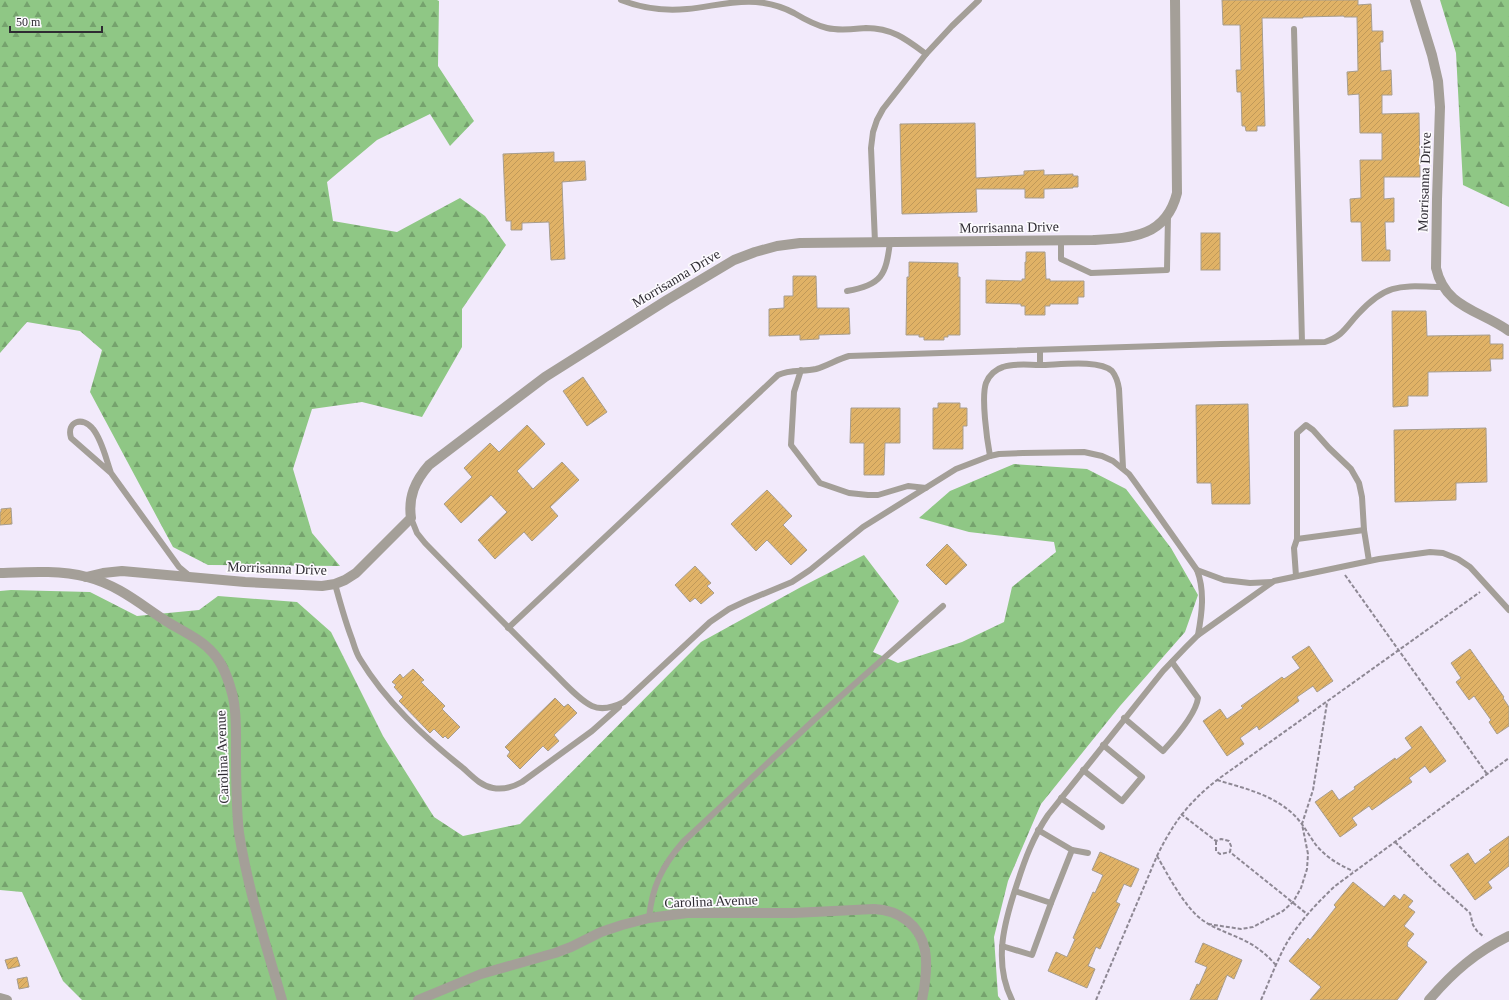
<svg xmlns="http://www.w3.org/2000/svg" width="1509" height="1000" font-family="'Times New Roman',serif">
	<style>
		.forest { fill: url(#forest-firs) }
		.building { fill: url(#building-hatch); stroke: #a79d8e }
		.lines { fill: none; stroke-linecap: round; stroke-linejoin: round }
		.path { stroke: #8e8894; stroke-width: 2; stroke-dasharray: 4 2; stroke-linecap: butt }
		.lane { stroke: #a49f98; stroke-width: 6 }
		.street { stroke: #a49f98; stroke-width: 10 }
		.labels { text-anchor: middle; stroke-width: 3.5; stroke-linejoin: round; paint-order: stroke }
		.street-label { font-size: 14px; fill: #2e2b32; stroke: #fcfafe }
	</style>
	<defs>
		<pattern id="forest-firs" width="22" height="20" patternUnits="userSpaceOnUse"><rect width="22" height="20" fill="#8fc785"/><path d="M5 1l3.5 6h-7zM16 11l3.5 6h-7z" fill="#75a26d"/></pattern>
		<pattern id="building-hatch" width="6" height="6" patternUnits="userSpaceOnUse"><rect width="6" height="6" fill="#e0b266"/><path d="M-1 1l2-2M0 6l6-6M5 7l2-2" fill="none" stroke="#c09959"/></pattern>
	</defs>
	<rect width="100%" height="100%" fill="#f2eafb"/>
	<!-- forest -->
	<g class="forest">
		<path d="M0,0H437L439,1L438,66L474,121L450,146L430,114L377,140L327,182L333,221L397,232L460,198L485,216L506,245L462,309V347L422,417L362,402L312,409L293,469L312,533L340,566L208,565L173,547L90,392L102,350L80,331L27,322L0,353Z"/>
		<path d="M1440,0H1509V207L1463,185L1456,53Z"/>
		<path d="M1014,464L1087,469L1126,489L1171,548L1198,595L1185,632L1120,706L1041,804L1008,881L994,937L998,996L1001,1000H82L63,981L22,892L0,890V591L11,590L90,592L137,616L199,610L218,596L297,602L331,632L383,736L434,817L463,836L520,824L701,642L801,587L864,555L899,601L873,652L898,663L962,642L1004,622L1012,587L1056,552L1054,542L969,532L919,518L950,491Z"/>
	</g>
	<!-- building -->
	<g class="building">
		<path d="M1222,0H1358V5L1371,4L1372,31H1383V42H1380L1381,71L1391,70L1392,95H1382V114L1419,113L1420,177H1384V199L1394,198V222H1385L1386,250H1390V261H1362L1361,222H1351L1350,199L1361,198L1360,160H1382V133H1360L1359,94L1348,95L1347,72L1358,71L1357,17H1344V16L1303,17V18H1262L1265,126H1257V131H1246L1245,126H1242L1241,92H1237L1236,70H1241L1240,25H1223Z"/>
		<path d="M975,123L976,178L1024,175V171L1044,170V175L1073,174V176H1078V187H1073V188L1044,189V198H1025V189H976L977,212L902,214L900,124Z"/>
		<path d="M554,152V162L585,161L586,180L562,182L565,259L551,260L549,222L522,223V230H511V221H506L503,154Z"/>
		<rect x="1201" y="233" width="19" height="37"/>
		<path d="M1026,252H1045L1046,279H1050V281H1084V297H1078V304H1050V306H1045V315H1025V306H1021V304L986,303V280L1022,281V279H1025V262H1026Z"/>
		<path d="M909,262L958,263V277H960V335H948V337H944V340H924V337H919V335H906L907,277H909Z"/>
		<path d="M793,276H816L817,308H849L850,334L819,335V339L800,340V335L769,336V309L784,308V296H793Z"/>
		<path d="M1392,311H1426L1427,336L1490,335V344H1503V359H1490L1491,371L1428,372V396H1408V406L1393,407Z"/>
		<path d="M583,377L607,412L587,426L563,391Z"/>
		<path d="M938,403H960V408H967V426H963V449H933V408H938Z"/>
		<path d="M1248,404L1250,504H1212L1211,483H1197L1196,405Z"/>
		<path d="M851,408H900V443H885L884,475H864V443H850Z"/>
		<path d="M527,425L545,444L517,471L533,489L562,462L579,480L550,507L558,516L532,541L524,532L495,559L478,540L507,512L491,495L461,523L444,504L472,477L464,468L490,443L499,452Z"/>
		<path d="M1486,428L1487,482L1456,483V500L1395,502L1394,430Z"/>
		<path d="M767,490L792,516L783,525L807,550L791,565L767,540L756,551L731,524Z"/>
		<path d="M11,508L12,524L0,525V512H1V509Z"/>
		<path d="M947,544L967,565L946,585L926,565Z"/>
		<path d="M695,566L711,583L707,586L714,593L701,604L695,598L690,602L675,585Z"/>
		<path d="M1309,646L1333,681L1317,692L1313,686L1297,697L1299,701L1259,730L1257,726L1240,738L1244,744L1227,756L1203,721L1220,709L1227,719L1243,708L1241,706L1282,677L1284,679L1300,668L1292,657Z"/>
		<path d="M1470,649L1504,697L1503,698L1509,707V726L1497,734L1489,722L1491,720L1474,696L1469,700L1456,682L1461,678L1451,663Z"/>
		<path d="M413,669L424,680L421,682L445,706L442,709L460,727L448,739L445,736L443,738L434,729L430,733L399,701L403,697L394,687L396,685L392,682L400,674L403,678Z"/>
		<path d="M555,698L564,707L568,704L577,713L554,735L559,741L548,751L543,746L520,769L507,756L510,752L505,747Z"/>
		<path d="M1421,726L1446,761L1430,773L1425,766L1409,778L1412,782L1372,810L1369,806L1352,818L1357,825L1340,837L1315,802L1332,790L1339,800L1355,789L1354,787L1395,758L1396,760L1412,748L1405,738Z"/>
		<path d="M1509,836V866L1488,882L1492,888L1475,900L1450,865L1468,853L1475,864L1491,852L1489,850Z"/>
		<path d="M1100,852L1139,869L1131,887L1124,884L1116,902L1120,904L1100,949L1096,947L1088,966L1095,969L1087,988L1048,971L1056,952L1067,957L1075,939L1073,938L1093,892L1095,893L1103,875L1092,870Z"/>
		<path d="M1353,882L1384,907L1394,895L1400,900L1404,894L1413,901L1408,907L1415,912L1404,926L1414,934L1407,943L1408,944L1407,946L1427,962L1397,1000H1310L1321,987L1289,961L1308,938L1310,940L1336,907L1334,905Z"/>
		<path d="M1203,943L1242,960L1234,979L1227,975L1217,1000H1190L1197,984L1199,985L1207,967L1195,962Z"/>
		<path d="M17,957L20,966L8,969L5,960Z"/>
		<path d="M27,977L29,987L19,989L17,979Z"/>
	</g>
	<g class="lines">
		<!-- path -->
		<g class="path">
			<path d="M1345,575L1487,774"/>
			<path d="M1217,780C1243,788 1271,794 1292,813C1302,822 1308,834 1316,845C1326,857 1339,865 1353,871"/>
			<path d="M1181,814L1216,841L1221,839L1229,841L1231,846L1230,852L1307,914"/>
			<path d="M1216,841V851L1220,854L1230,852"/>
			<path d="M1395,842L1430,877L1470,913L1473,925L1477,931L1484,937"/>
			<path d="M1157,856C1168,875 1184,906 1201,919C1213,928 1226,932 1239,938C1254,944 1266,954 1276,965"/>
			<path d="M1208,924L1241,929L1253,927L1283,911L1293,902L1301,888L1307,869L1308,854L1302,824L1313,790L1327,703"/>
			<path d="M1096,1000L1157,856C1173,823 1188,803 1217,780L1480,592"/>
			<path d="M1261,1000C1269,982 1276,963 1285,946C1298,923 1316,904 1335,886L1509,758"/>
		</g>
		<!-- lane -->
		<g class="lane">
			<path d="M621,0C641,8 665,11 687,9C710,7 732,0 756,2C768,3 783,7 794,13C804,19 815,25 827,28C840,31 853,29 866,28C892,28 906,39 926,54"/>
			<path d="M1294,29L1302,342"/>
			<path d="M1061,240V259L1091,273L1167,270L1168,215"/>
			<path d="M875,242L871,148L873,132L877,120L883,109L926,54L952,26L979,0"/>
			<path d="M847,291C882,285 886,275 890,242"/>
			<path d="M1040,365C1057,365 1099,359 1112,371C1116,376 1118,382 1119,389L1123,468"/>
			<path d="M801,370L794,392L791,445L820,483L849,493L868,495H878L908,486L926,488"/>
			<path d="M990,456C987,440 981,397 986,383C989,375 996,369 1003,367C1015,363 1028,365 1040,365V350"/>
			<path d="M111,473C106,459 102,440 93,429C83,416 66,421 71,438L111,473L179,567L191,577"/>
			<path d="M411,518L417,533L425,543C465,584 506,625 546,665C558,676 578,700 592,706C603,711 614,707 624,702L710,622L729,609L746,601L792,582L810,570L863,527L956,469L990,456L999,454L1023,453L1084,452L1102,456L1113,461L1129,474L1137,485L1197,570C1205,591 1202,613 1198,635"/>
			<path d="M1297,539L1364,530"/>
			<path d="M1197,570L1224,580L1250,583L1272,582"/>
			<path d="M1296,576L1294,548L1297,539V433L1306,425L1313,430L1329,448L1351,469L1359,483L1362,497L1364,530L1369,561"/>
			<path d="M335,584C340,602 345,621 352,639C354,645 356,653 360,659C386,702 424,737 463,768C472,776 481,786 493,788C504,790 513,787 522,782L592,731L619,707"/>
			<path d="M508,628L778,375C790,369 803,372 816,369C827,366 838,359 849,356L1221,344L1325,342C1343,336 1346,327 1358,314C1387,282 1402,286 1442,287"/>
			<path d="M1124,718L1163,751C1174,739 1196,714 1198,698L1172,662"/>
			<path d="M1083,770L1122,801L1142,777L1103,745"/>
			<path d="M1061,798L1102,827"/>
			<path d="M1038,830L1072,850L1051,903"/>
			<path d="M1072,850L1088,853"/>
			<path d="M649,918C652,887 662,866 683,842L814,720L943,606"/>
			<path d="M1002,946L1032,955L1051,903L1015,891"/>
			<path d="M1012,1000C993,962 1004,923 1017,884C1025,859 1033,837 1048,815L1163,671L1186,647L1198,635L1274,581L1379,559L1430,552L1443,553L1458,559L1470,567L1509,610"/>
		</g>
		<!-- street -->
		<g class="street">
			<path d="M1415,0L1432,55L1438,81L1440,107L1437,199L1436,268C1445,308 1480,310 1509,331"/>
			<path d="M0,573C29,572 59,570 87,577C118,585 140,604 166,621C182,631 201,639 213,653C224,665 229,681 233,697C237,715 236,733 236,751C236,778 236,806 239,833C248,890 266,945 282,1000"/>
			<path d="M86,577L103,573L122,571L245,582L322,586L335,584L345,580L356,573L411,518C408,497 415,481 429,465L545,377L667,300L734,260L755,252L777,246L800,243L1093,240C1132,238 1166,237 1177,193L1175,0"/>
			<path d="M0,998L7,1000"/>
			<path d="M418,1000L481,974L555,953L571,947L601,932L622,925L649,918L687,913H793L874,909C899,910 920,925 925,950C928,966 925,985 922,1000"/>
			<path d="M1429,1000C1453,972 1476,952 1509,936"/>
		</g>
	</g>
	<g class="labels">
		<!-- street labels -->
		<g class="street-label">
			<text transform="translate(1424 182) rotate(-88)" y="5">Morrisanna Drive</text>
			<text transform="translate(1009 227) rotate(-1)" y="5">Morrisanna Drive</text>
			<text transform="translate(676 278) rotate(-31)" y="5">Morrisanna Drive</text>
			<text transform="translate(277 568) rotate(2)" y="5">Morrisanna Drive</text>
			<text transform="translate(222 757) rotate(-92)" y="5">Carolina Avenue</text>
			<text transform="translate(711 901) rotate(-2)" y="5">Carolina Avenue</text>
		</g>
	</g>
	<!-- scale -->
	<path d="M10 26v6h92v-6" fill="none" stroke="#2e2b32" stroke-width="2"/>
	<text x="16" y="26" font-size="12" fill="#2e2b32" stroke="#fcfafe" stroke-width="3" paint-order="stroke">50 m</text>
</svg>
